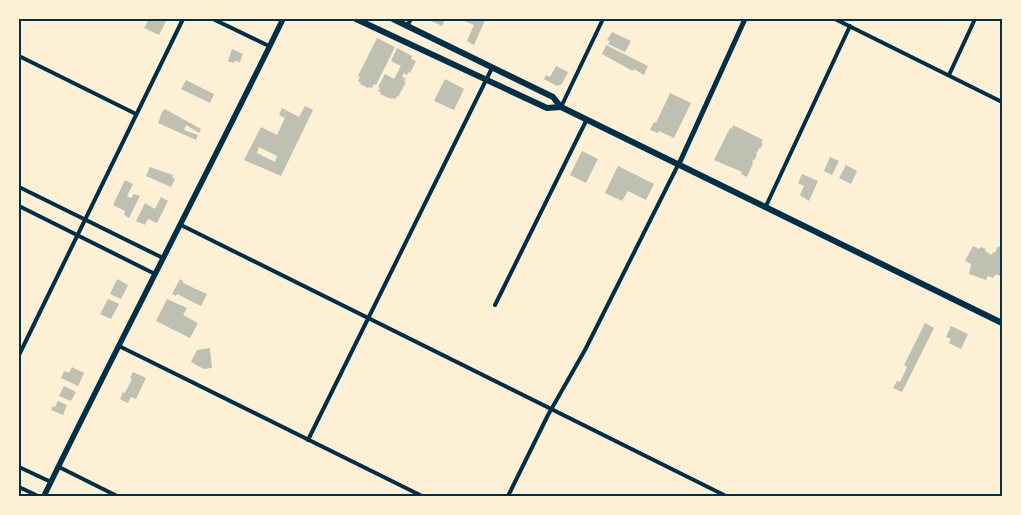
<svg xmlns="http://www.w3.org/2000/svg" width="1021" height="515" font-family="'IBM Plex Sans',sans-serif">
	<style>
		.building { fill: #bec0b2; fill-rule: evenodd }
		.lines { fill: none; stroke-linecap: round; stroke-linejoin: round }
		.minor { stroke: #003049; stroke-width: 4 }
		.tertiary { stroke: #003049; stroke-width: 5 }
		.secondary { stroke: #003049; stroke-width: 5.5 }
		.primary { stroke: #003049; stroke-width: 6 }
		.neatline { fill: none; stroke: #003049; stroke-width: 2 }
	</style>
	<rect width="100%" height="100%" fill="#fdf0d5"/>
	<!-- building -->
	<g class="building">
		<path d="M149,19H167L159,35L144,28Z"/>
		<path d="M427,19H445L442,26Z"/>
		<path d="M460,19L485,20L474,45L467,41L474,25Z"/>
		<path d="M612,32L631,41L625,52L608,44L610,41L607,40Z"/>
		<path d="M377,38L395,47L376,85L374,84L372,88L369,87L368,88L360,84L361,83L358,81L360,77L358,76Z"/>
		<path d="M606,45L648,66L644,75L634,69L633,71L629,69L602,54Z"/>
		<path d="M397,48L412,56L411,59L416,61L410,73L409,72L407,75L404,73L402,77L406,78L404,81L406,82L398,97L397,96L395,99L392,98L391,99L380,94L381,92L378,91L380,88L378,87L385,74L394,79L401,66L391,61Z"/>
		<path d="M232,49L243,54L240,62L235,61L234,63L228,61Z"/>
		<path d="M556,66L568,72L562,84L557,86L544,79L546,75L550,77Z"/>
		<path d="M445,79L464,89L454,110L434,101Z"/>
		<path d="M186,80L214,94L210,103L181,89Z"/>
		<path d="M670,93L691,103L674,138L659,131L658,133L650,130L654,122L656,123Z"/>
		<path d="M305,106L313,110L281,176L244,160L261,127L277,135L285,118L279,115L282,108L299,117ZM259,147L277,156L275,162L257,153Z"/>
		<path d="M165,109L201,129L199,133L186,125L184,130L198,135L196,140L158,123L162,112Z"/>
		<path d="M733,125L763,140L761,143L763,144L760,149L759,148L756,154L757,155L754,160H753L752,162L753,163L747,177L741,174L742,172L714,160L730,128L732,129Z"/>
		<path d="M582,151L598,159L586,183L570,175Z"/>
		<path d="M830,157L839,161L832,175L824,171Z"/>
		<path d="M846,165L857,171L851,184L839,178Z"/>
		<path d="M618,166L654,184L646,200L628,191L622,201L605,193Z"/>
		<path d="M150,167L173,175L172,177L175,179L171,187L146,176Z"/>
		<path d="M802,174L818,181L809,201L800,195L804,186L798,183Z"/>
		<path d="M125,180L133,184L127,196L131,198L134,194L140,196L129,218L124,215L125,211L113,205Z"/>
		<path d="M161,197L168,201L157,223L148,219L145,225L136,221L145,203L155,209Z"/>
		<path d="M973,246L979,249L981,247L986,249L985,251L992,255L993,252L995,253L998,246L1002,248V277L996,274L993,278L988,276L986,280L969,274L971,264L965,261Z"/>
		<path d="M117,279L128,285L121,299L110,294Z"/>
		<path d="M180,279L183,281V283L207,294L201,306L177,294L176,296L172,294Z"/>
		<path d="M108,299L119,304L111,319L100,314Z"/>
		<path d="M167,299L187,308L183,315L198,323L190,338L156,321Z"/>
		<path d="M925,323L934,328L902,392L893,388L897,381L900,382L907,367L904,365Z"/>
		<path d="M951,326L968,334L961,349L949,343L951,339L946,337Z"/>
		<path d="M210,348L212,368L204,369L191,362L197,350Z"/>
		<path d="M72,367L84,373L78,386L61,378L64,371L69,373Z"/>
		<path d="M133,372L146,378L136,399L131,397L128,403L120,399L123,392L125,393L132,379L130,378Z"/>
		<path d="M64,386L76,392L71,401L59,396Z"/>
		<path d="M58,401L67,405L63,415L51,410L53,406L55,407Z"/>
	</g>
	<g class="lines">
		<!-- minor -->
		<g class="minor">
			<path d="M213,19L269,46"/>
			<path d="M835,19L1002,102"/>
			<path d="M407,26L411,19"/>
			<path d="M19,56L136,114"/>
			<path d="M949,75L975,19"/>
			<path d="M561,107L603,19"/>
			<path d="M19,187L163,258"/>
			<path d="M19,206L155,274"/>
			<path d="M766,206L850,26"/>
			<path d="M181,225L726,496"/>
			<path d="M495,305L587,119"/>
			<path d="M119,346L422,496"/>
			<path d="M19,355L183,19"/>
			<path d="M308,440L492,68"/>
			<path d="M19,467L51,482"/>
			<path d="M59,467L117,496"/>
			<path d="M19,487L38,496"/>
			<path d="M508,496L548,415L585,350L678,165"/>
		</g>
		<!-- tertiary -->
		<path class="tertiary" d="M679,164L745,19"/>
		<!-- secondary -->
		<path class="secondary" d="M44,496C122,336 205,179 283,19"/>
		<!-- primary -->
		<g class="primary">
			<path d="M356,19L547,108L561,107"/>
			<path d="M393,19L553,97L561,107L1002,323"/>
		</g>
	</g>
	<!-- border -->
	<rect width="1021" height="515" fill="none" stroke="#fdf0d5" stroke-width="40"/>
	<rect x="20" y="20" width="981" height="475" class="neatline"/>
</svg>
